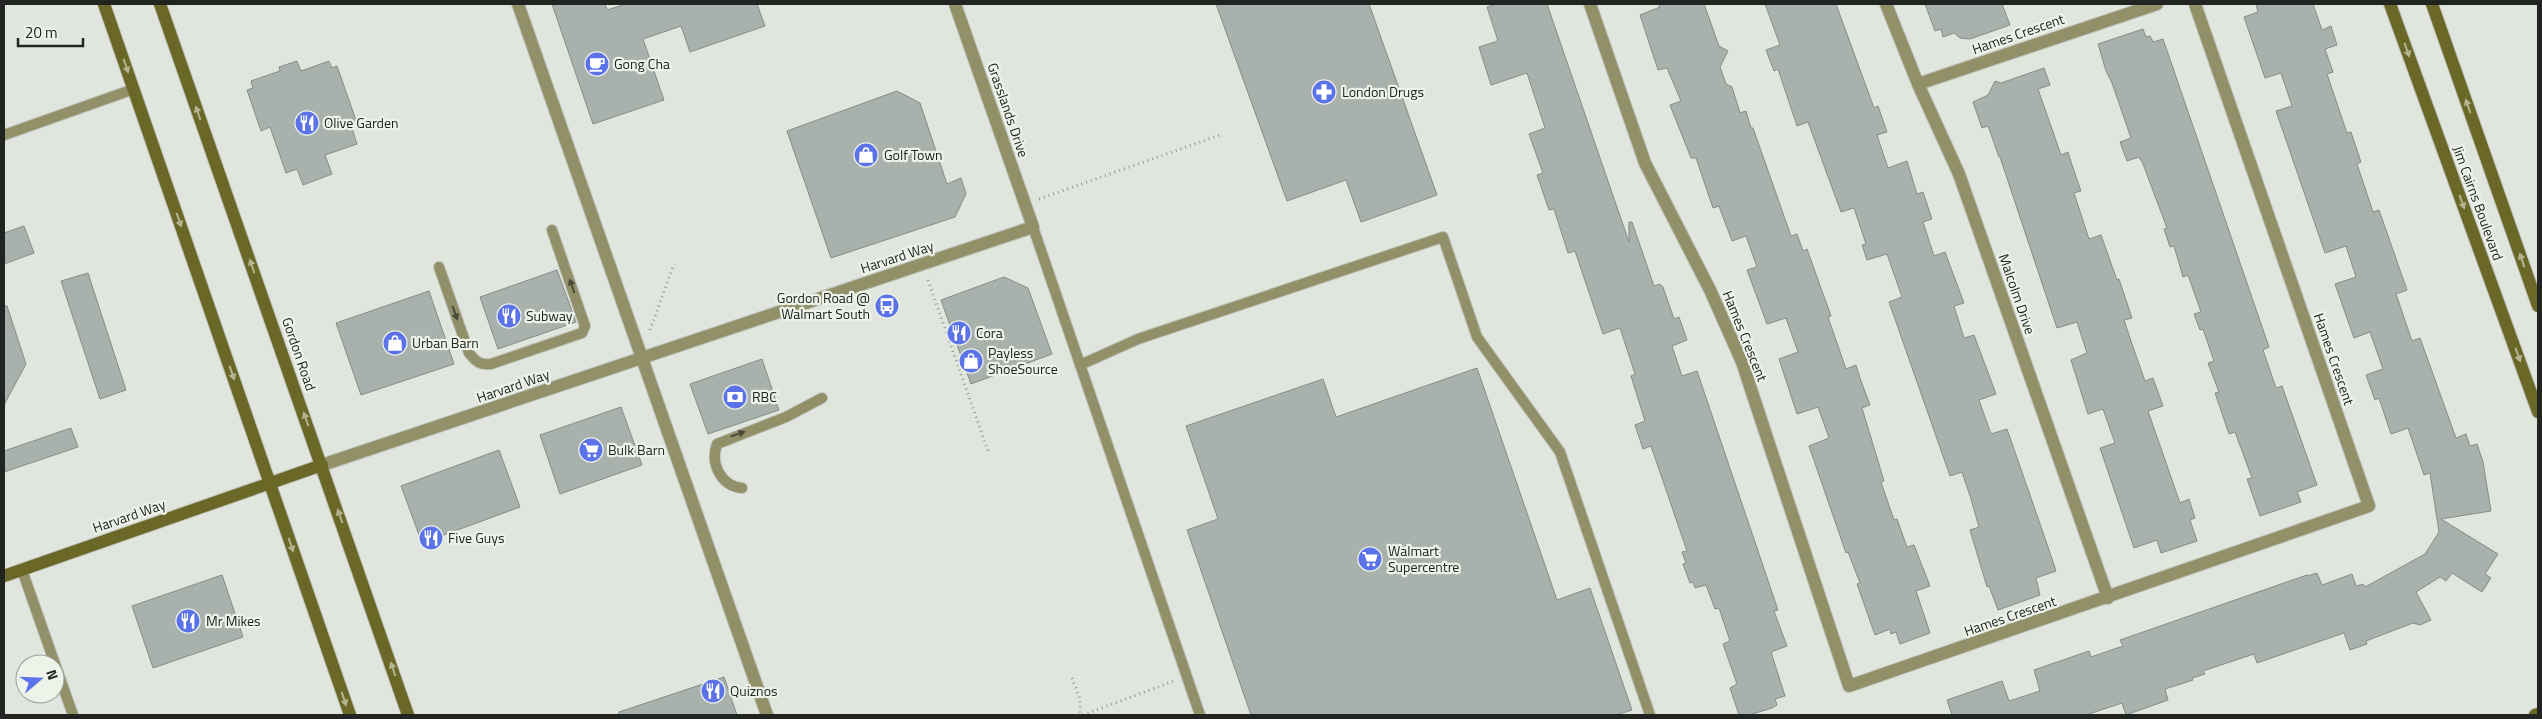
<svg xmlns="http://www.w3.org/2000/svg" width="2542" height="719" font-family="'Titillium Web',sans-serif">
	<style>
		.building { fill: #a8b1ac; stroke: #848d88 }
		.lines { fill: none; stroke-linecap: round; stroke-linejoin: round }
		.lane-casing { stroke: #bec3bb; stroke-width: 12 }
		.street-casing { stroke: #bec3bb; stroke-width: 14 }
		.secondary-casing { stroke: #bec3bb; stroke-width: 14 }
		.path { stroke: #959a93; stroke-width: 3; stroke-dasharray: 1 4; stroke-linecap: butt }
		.lane { stroke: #929068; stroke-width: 10 }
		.street { stroke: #929068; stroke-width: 12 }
		.secondary { stroke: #6b6727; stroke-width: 12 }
		.oneway { fill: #b3b492 }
		.oneway2 { fill: #494a3a }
		.labels { text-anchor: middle; stroke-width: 4.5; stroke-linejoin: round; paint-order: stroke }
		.street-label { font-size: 14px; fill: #222421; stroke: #eef3ea }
		.poi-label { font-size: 14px; fill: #222421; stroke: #eef3ea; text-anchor: start }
	</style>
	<rect width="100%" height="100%" fill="#e0e6dd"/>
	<!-- building -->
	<g class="building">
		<path d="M552,4H605L607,10L626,4H757L765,26L690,52L681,26L643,39L664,100L593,124Z"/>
		<path d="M1216,4H1369L1437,195L1361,222L1346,180L1287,201Z"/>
		<path d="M1497,4H1547L1629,242V222H1632L1654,286L1660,284L1663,287L1674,319L1679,317L1687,340L1672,346L1682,376L1697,371L1778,610L1774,611L1787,646L1771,652L1785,696L1775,699L1777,705L1772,708L1749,715H1739L1730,688L1737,684L1723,644L1730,641L1719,608L1715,609L1706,585L1695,588L1693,582L1690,583L1683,564L1686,563L1682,552L1687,551L1651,446L1643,449L1635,425L1645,421L1631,376L1635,374L1620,328L1603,334L1575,251L1568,253L1554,209L1549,210L1537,175L1543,173L1529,134L1545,128L1527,73L1491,85L1479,47L1498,41L1487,7Z"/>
		<path d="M1659,4H1704L1719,46L1728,51L1720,67L1726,84L1732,87L1740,113L1746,111L1751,128H1753L1791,236L1797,234L1803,251L1807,249L1831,316L1828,317L1846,369L1856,365L1861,381L1870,405L1862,408L1884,481L1881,482L1894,520L1897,519L1907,547L1914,545L1930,586L1916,591L1930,633L1900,644L1896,632L1891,634L1890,629L1875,635L1857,584L1860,583L1848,552L1846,553L1809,446L1829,438L1818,407L1797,414L1779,359L1798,352L1786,318L1767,324L1747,270L1757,267L1746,236L1732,241L1719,206L1713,208L1696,158H1691L1670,105L1681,101L1667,68L1658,70L1640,15L1660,7Z"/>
		<path d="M1765,4H1836L1874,108L1878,106L1887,132L1877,135L1888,168L1907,161L1917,194L1923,192L1932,219L1923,222L1934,256L1945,252L1964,303L1954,306L1964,338L1974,335L1996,394L1979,400L1991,434L2007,429L2046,541L2056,571L2036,578L2040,595L1998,610L1989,586L1987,587L1970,530L1979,527L1971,499L1962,472L1950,476L1889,302L1902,297L1887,254L1867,260L1862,245L1866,244L1854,208L1841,212L1808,122L1797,126L1778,69L1774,71L1766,50L1780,45Z"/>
		<path d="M1925,4H2002L2010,25L1970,39L1960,38L1954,33L1943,37L1941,29L1935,31Z"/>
		<path d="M2256,4H2313L2322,30L2331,26L2337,45L2325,49L2333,72L2327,74L2347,133L2351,132L2361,162L2357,164L2373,212L2379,210L2407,290L2396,294L2412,341L2420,338L2456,438L2466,434L2470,446L2477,444L2483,462L2491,511L2441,519L2498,554L2485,574L2491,578L2482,592L2452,573L2446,581L2440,577L2416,592L2431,620L2420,625L2413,623L2366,641L2367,644L2350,650L2344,633L2257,663L2254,654L2203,671L2205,674L2192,678L2193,680L2165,689L2168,700L2126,715L2122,703L2086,715H1952L1947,700L2002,681L2009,701L2040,691L2034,670L2089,651L2091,657L2123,646L2120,640L2307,575V576L2317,573L2322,585L2352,574L2356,586L2363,584L2365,587L2425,554L2439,532L2430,473L2424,475L2408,428L2391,434L2379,398L2375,400L2366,375L2383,369L2370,332L2354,338L2335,284L2356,277L2346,246L2325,253L2276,111L2292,106L2281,73L2265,78L2244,17L2258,12Z"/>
		<path d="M2143,29L2146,37L2150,36L2153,42L2163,39L2269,347L2263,350L2276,388L2282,386L2317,485L2297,492L2301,502L2260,516L2247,479L2252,478L2235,432L2229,434L2215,393L2219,392L2208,363L2214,361L2203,329L2200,330L2194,314L2201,312L2188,275L2183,277L2174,246L2170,247L2164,229L2167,228L2143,164L2139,157L2127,161L2120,142L2131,138L2112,83L2106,71L2098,44Z"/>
		<path d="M297,61L301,71L329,61L332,68L337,66L357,123L351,125L357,144L325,155L332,174L303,185L297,169L286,173L270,127L261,131L247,90L253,88L251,81L280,71L279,67Z"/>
		<path d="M2044,68L2050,85L2038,89L2061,155L2068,152L2072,165L2081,191L2074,193L2089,239L2101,235L2117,280L2119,279L2132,318L2124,320L2133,347L2145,381L2153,378L2163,406L2148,411L2180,503L2189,499L2195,518L2190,520L2197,541L2161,553L2157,540L2134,548L2100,448L2115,443L2103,409L2088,414L2071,360L2087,353L2077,322L2057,328L2000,157H1999L1988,126L1982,128L1973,102L1988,95L1995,81L2001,83Z"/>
		<path d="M897,91L920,103L947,184L961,178L966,194L955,217L831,258L787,131Z"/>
		<path d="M24,226L34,253L4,264V233Z"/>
		<path d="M557,270L576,322L498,349L480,297Z"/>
		<path d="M88,273L126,390L100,399L61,281Z"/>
		<path d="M1004,277L1028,288L1052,354L971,384L941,300Z"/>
		<path d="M429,291L454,364L361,395L336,323Z"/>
		<path d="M4,306H7L26,364L4,405Z"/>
		<path d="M762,359L779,410L708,434L690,384Z"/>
		<path d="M1477,368L1557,600L1590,588L1632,710L1616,715H1251L1187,530L1218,519L1186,426L1323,379L1336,417Z"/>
		<path d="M621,407L642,465L560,494L540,435Z"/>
		<path d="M71,428L78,447L4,472V451Z"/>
		<path d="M499,450L520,507L422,543L401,486Z"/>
		<path d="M222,575L243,637L153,668L132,606Z"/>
		<path d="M724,677L737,715H619V712Z"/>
	</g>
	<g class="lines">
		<defs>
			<g id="lane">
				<path d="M4,135L134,89"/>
				<path d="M1033,227L1200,715"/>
				<path d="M439,267L469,353C476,362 480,365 491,364L582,333L585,326L552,230"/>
				<path d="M1080,365L1138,339L1443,237L1477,337L1560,452L1650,715"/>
				<path d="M742,488C721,486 710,464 717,444L786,417L822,398"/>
				<path d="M22,570L55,664"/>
				<path d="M55,664L73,715"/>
			</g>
			<g id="street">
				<path d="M518,4L767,715"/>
				<path d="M1590,4L1645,163L1710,290L1742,362L1849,686L2369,506L2195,4"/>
				<path d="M1886,4L1918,84L1959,174L2108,598"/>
				<path d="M1918,84L2157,4"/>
				<path d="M322,465L1033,227L955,4"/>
			</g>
			<g id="secondary">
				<path d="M104,4L350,715"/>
				<path d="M160,4L408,715"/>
				<path d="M2390,4L2538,412"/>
				<path d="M2432,4L2538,306"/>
				<path d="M4,576L322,465"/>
				<path d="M2535,715L2538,714"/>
			</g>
		</defs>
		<!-- lane casing -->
		<use href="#lane" class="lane-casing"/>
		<!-- street casing -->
		<use href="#street" class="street-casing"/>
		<!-- secondary casing -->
		<use href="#secondary" class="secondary-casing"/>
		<!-- path -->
		<g class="path">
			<path d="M1039,199L1220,135"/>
			<path d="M928,280L989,454"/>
			<path d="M650,330L674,264"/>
			<path d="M1072,678L1080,699V715"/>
			<path d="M1083,715L1174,681"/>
		</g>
		<!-- lane -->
		<use href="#lane" class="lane"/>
		<!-- street -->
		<use href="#street" class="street"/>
		<!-- secondary -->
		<use href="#secondary" class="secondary"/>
	</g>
	<!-- one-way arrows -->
	<defs><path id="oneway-solid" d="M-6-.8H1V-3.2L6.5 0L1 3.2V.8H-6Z" transform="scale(1.25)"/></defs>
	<g class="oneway">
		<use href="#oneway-solid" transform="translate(2407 50) rotate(70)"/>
		<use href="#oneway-solid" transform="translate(126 66) rotate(71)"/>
		<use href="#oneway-solid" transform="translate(2468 106) rotate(-109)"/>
		<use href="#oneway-solid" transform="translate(198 113) rotate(-109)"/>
		<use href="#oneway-solid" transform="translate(2462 202) rotate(70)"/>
		<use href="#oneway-solid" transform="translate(179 220) rotate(71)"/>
		<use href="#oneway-solid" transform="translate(2522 260) rotate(-109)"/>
		<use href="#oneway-solid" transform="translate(252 266) rotate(-109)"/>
		<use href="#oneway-solid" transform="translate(2518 355) rotate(70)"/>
		<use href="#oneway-solid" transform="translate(232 373) rotate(71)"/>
		<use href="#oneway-solid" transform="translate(306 419) rotate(-109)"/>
		<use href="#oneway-solid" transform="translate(340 516) rotate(-109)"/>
		<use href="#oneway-solid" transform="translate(291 545) rotate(71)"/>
		<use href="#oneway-solid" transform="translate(393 669) rotate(-109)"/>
		<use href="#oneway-solid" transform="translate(344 699) rotate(71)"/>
	</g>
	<g class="oneway2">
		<use href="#oneway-solid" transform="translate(572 286) rotate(-109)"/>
		<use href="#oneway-solid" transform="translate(455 313) rotate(71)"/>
		<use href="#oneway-solid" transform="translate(738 434) rotate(-19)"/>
	</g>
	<!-- icons -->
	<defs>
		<symbol id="cafe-disc" viewBox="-11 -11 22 22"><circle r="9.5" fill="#5b72e8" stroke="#eef3ea"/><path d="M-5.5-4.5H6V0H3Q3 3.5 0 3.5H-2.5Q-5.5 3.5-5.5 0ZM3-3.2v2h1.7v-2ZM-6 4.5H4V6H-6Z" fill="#fff"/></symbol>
		<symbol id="pharmacy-disc" viewBox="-11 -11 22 22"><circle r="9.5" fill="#5b72e8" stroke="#eef3ea"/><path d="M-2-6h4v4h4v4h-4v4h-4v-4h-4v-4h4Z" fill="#fff"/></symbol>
		<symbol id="restaurant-disc" viewBox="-11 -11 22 22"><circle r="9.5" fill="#5b72e8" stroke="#eef3ea"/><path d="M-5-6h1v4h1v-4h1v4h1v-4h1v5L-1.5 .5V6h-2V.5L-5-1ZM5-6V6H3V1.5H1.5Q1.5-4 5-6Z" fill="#fff"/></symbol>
		<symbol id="shop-disc" viewBox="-11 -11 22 22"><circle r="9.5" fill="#5b72e8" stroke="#eef3ea"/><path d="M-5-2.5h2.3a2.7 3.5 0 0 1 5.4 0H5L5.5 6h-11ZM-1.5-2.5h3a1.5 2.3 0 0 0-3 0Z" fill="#fff"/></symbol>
		<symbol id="bus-disc" viewBox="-11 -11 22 22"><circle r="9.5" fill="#5b72e8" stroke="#eef3ea"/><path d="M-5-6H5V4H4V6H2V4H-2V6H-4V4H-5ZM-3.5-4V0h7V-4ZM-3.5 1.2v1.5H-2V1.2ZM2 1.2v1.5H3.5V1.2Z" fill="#fff"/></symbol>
		<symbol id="bank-disc" viewBox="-11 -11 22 22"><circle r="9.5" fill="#5b72e8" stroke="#eef3ea"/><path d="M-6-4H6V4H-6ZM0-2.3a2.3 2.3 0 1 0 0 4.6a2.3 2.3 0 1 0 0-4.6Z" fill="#fff"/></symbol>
		<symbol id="supermarket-disc" viewBox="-11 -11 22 22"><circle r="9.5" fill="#5b72e8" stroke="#eef3ea"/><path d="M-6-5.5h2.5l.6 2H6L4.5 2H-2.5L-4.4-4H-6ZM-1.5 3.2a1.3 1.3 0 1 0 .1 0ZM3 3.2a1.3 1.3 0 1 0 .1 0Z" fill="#fff"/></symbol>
	</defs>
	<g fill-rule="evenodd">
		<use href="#cafe-disc" x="583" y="50" width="28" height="28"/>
		<use href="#pharmacy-disc" x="1310" y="78" width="28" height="28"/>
		<use href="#restaurant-disc" x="293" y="109" width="28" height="28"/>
		<use href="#shop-disc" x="852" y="141" width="28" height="28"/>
		<use href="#bus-disc" x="873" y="292" width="28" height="28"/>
		<use href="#restaurant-disc" x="495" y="302" width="28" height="28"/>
		<use href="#restaurant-disc" x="945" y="319" width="28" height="28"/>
		<use href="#shop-disc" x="381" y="329" width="28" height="28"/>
		<use href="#shop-disc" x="957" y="347" width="28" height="28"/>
		<use href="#bank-disc" x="721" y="383" width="28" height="28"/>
		<use href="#supermarket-disc" x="577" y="436" width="28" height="28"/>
		<use href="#restaurant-disc" x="417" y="524" width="28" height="28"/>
		<use href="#supermarket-disc" x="1356" y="545" width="28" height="28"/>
		<use href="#restaurant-disc" x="174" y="607" width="28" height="28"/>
		<use href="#restaurant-disc" x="699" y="677" width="28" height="28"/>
	</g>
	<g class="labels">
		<!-- street labels -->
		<g class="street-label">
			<text transform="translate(2018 34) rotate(-19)" y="5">Hames Crescent</text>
			<text transform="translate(1008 110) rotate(71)" y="5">Grasslands Drive</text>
			<text transform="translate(2478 203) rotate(70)" y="5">Jim Cairns Boulevard</text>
			<text transform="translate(897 257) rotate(-18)" y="5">Harvard Way</text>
			<text transform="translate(2017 294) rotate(71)" y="5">Malcolm Drive</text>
			<text transform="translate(1745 336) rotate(68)" y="5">Hames Crescent</text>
			<text transform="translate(299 354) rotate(71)" y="5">Gordon Road</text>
			<text transform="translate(2334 359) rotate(71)" y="5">Hames Crescent</text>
			<text transform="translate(513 386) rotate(-19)" y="5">Harvard Way</text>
			<text transform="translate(129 516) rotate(-19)" y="5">Harvard Way</text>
			<text transform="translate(2010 616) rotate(-19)" y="5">Hames Crescent</text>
		</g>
		<!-- poi labels -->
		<g class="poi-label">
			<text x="614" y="69">Gong Cha</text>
			<text x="1342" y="97">London Drugs</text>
			<text x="324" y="128">Olive Garden</text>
			<text x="884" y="160">Golf Town</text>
			<text x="870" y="303" text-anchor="end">Gordon Road @<tspan x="870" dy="16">Walmart South</tspan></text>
			<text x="526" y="321">Subway</text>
			<text x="976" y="338">Cora</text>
			<text x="412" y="348">Urban Barn</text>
			<text x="988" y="358">Payless<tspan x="988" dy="16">ShoeSource</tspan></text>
			<text x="752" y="402">RBC</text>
			<text x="608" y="455">Bulk Barn</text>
			<text x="448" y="543">Five Guys</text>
			<text x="1388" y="556">Walmart<tspan x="1388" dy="16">Supercentre</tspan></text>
			<text x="206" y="626">Mr Mikes</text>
			<text x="730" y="696">Quiznos</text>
		</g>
	</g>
	<!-- border -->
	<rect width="2542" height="719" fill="none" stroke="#222421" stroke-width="10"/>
	<!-- north arrow -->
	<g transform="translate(40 679) rotate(71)"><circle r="24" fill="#eef3ea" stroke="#9ca09a"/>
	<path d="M0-4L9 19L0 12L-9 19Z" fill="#5b72e8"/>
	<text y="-8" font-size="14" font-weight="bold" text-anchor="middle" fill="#222421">N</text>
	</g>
	<!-- scale -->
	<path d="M18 38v8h65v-8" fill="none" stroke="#222421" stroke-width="2.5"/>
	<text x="25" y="38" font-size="15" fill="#222421" stroke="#eef3ea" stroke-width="4" paint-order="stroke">20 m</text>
</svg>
